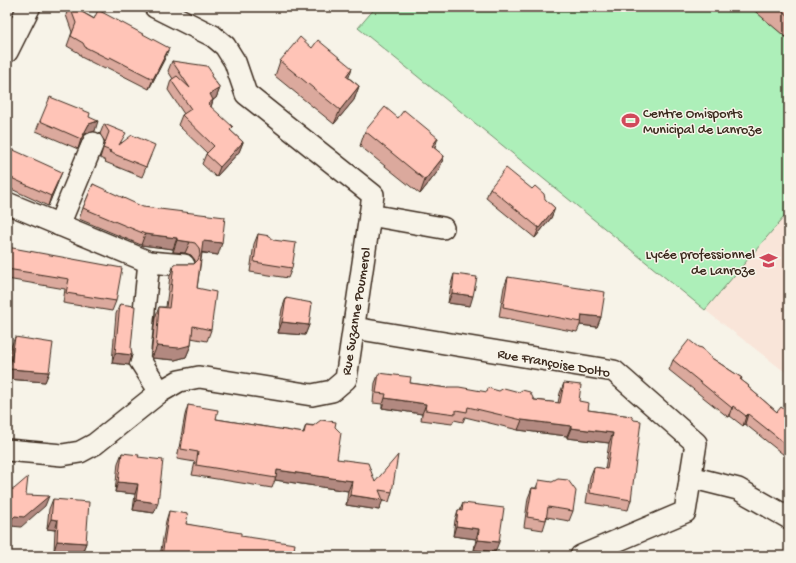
<svg xmlns="http://www.w3.org/2000/svg" width="796" height="563" font-family="'Gochi Hand',sans-serif">
	<style>
		.built { fill: #f9e5d9 }
		.green { fill: #adefb9; stroke: #748c6c }
		.lines { fill: none; stroke-linecap: round; stroke-linejoin: round }
		.street-casing { stroke: #3b2a1e; stroke-width: 24 }
		.secondary-casing { stroke: #3b2a1e; stroke-width: 25 }
		.street { stroke: #f7f3e8; stroke-width: 21 }
		.secondary { stroke: #f7f3e8; stroke-width: 22 }
		.wall { fill: #dba99d; stroke: #3b2a1e }
		.shaded-wall { fill: #b28980; stroke: #3b2a1e }
		.building { fill: #ffc4b7; stroke: #3b2a1e }
		.labels { text-anchor: middle; stroke-width: 3; stroke-linejoin: round; paint-order: stroke }
		.poi-label { font-size: 14px; fill: #3b2a1e; stroke: #f7f3e8; text-anchor: start }
		.street-label { font-size: 14px; fill: #3b2a1e; stroke: #f7f3e8 }
	</style>
	<rect width="100%" height="100%" fill="#f7f3e8"/>
	<filter id="ink" filterUnits="userSpaceOnUse"><feTurbulence type="fractalNoise" baseFrequency=".025" numOctaves="2"/><feDisplacementMap in="SourceGraphic" scale="8" xChannelSelector="R" yChannelSelector="G"/><feConvolveMatrix kernelMatrix="1 2 1 2 8 2 1 2 1" color-interpolation-filters="sRGB"/></filter>
	<g filter="url(#ink)">
		<!-- built -->
		<path class="built" d="M789,211V375L705,310Z"/>
		<!-- green -->
		<path class="green" d="M376,7H789V211L705,310L358,28Z"/>
		<g class="lines">
			<defs>
				<g id="street">
					<path d="M7,203L149,262L139,359L160,392"/>
					<path d="M370,215L443,228"/>
					<path d="M59,225L93,143"/>
					<path d="M149,262L184,265"/>
					<path d="M354,328L614,371L696,443L685,512L581,556"/>
					<path d="M7,450L62,455L80,452L95,444L160,392L179,381L199,377L312,395L332,391L346,379L373,195L246,94L235,62L225,46L213,36L155,7"/>
					<path d="M690,477L738,489L789,518"/>
				</g>
				<path id="secondary" d="M7,51L29,7"/>
			</defs>
			<!-- street casing -->
			<use href="#street" class="street-casing"/>
			<!-- secondary casing -->
			<use href="#secondary" class="secondary-casing"/>
			<!-- street -->
			<use href="#street" class="street"/>
			<!-- secondary -->
			<use href="#secondary" class="secondary"/>
		</g>
		<!-- wall -->
		<g class="wall">
			<path d="M69,7H73L165,58L149,89L106,67L105,69L81,57L79,53L67,46L72,32L66,15Z"/>
			<path d="M750,7H789V40Z"/>
			<path d="M312,48L359,86L354,100L334,124L275,76L280,61Z"/>
			<path d="M172,61L211,76L220,88L216,98L213,100L211,107L232,132L243,142L239,152L216,177L202,164L206,154L207,153L178,125L182,115L184,114L168,90L171,80L173,79L168,71Z"/>
			<path d="M398,118L444,156L439,170L420,194L360,146L365,131Z"/>
			<path d="M40,121L95,131L85,134L78,149L36,131Z"/>
			<path d="M104,124L122,143L151,155L142,177L105,162L106,161L100,158L105,142L100,134Z"/>
			<path d="M7,147L58,182L48,206L7,187Z"/>
			<path d="M93,184L218,255L202,253L197,288L211,330L207,341L191,338V345L186,357L175,360L152,358L151,356L155,318L159,307H166L170,276L174,264H194L195,263V260L191,255L185,253L173,252V249L141,245L79,219L83,208Z"/>
			<path d="M490,188L532,189L555,208L551,218L535,238L486,198Z"/>
			<path d="M258,234L273,240L292,268L288,278L250,272L254,244Z"/>
			<path d="M7,247L116,301L112,311L63,303L65,289L7,279Z"/>
			<path d="M454,274L470,306L448,303L451,284Z"/>
			<path d="M508,277L601,317L597,327L580,325L577,332L499,317L504,287Z"/>
			<path d="M286,298L309,325L305,335L278,333L282,309Z"/>
			<path d="M120,304L132,355L129,365L112,363L116,314Z"/>
			<path d="M15,337L49,372L45,382L7,379V375L11,347Z"/>
			<path d="M710,357L742,378L741,380L749,386L748,387L777,412L789,413V455L786,452L784,455L745,424L743,426L730,416L728,417L669,370L673,360Z"/>
			<path d="M379,373L410,383L558,403L560,393L564,383L579,401L588,410L631,416V500L628,510L586,503L590,477L594,467L605,469L609,443L567,438V436L518,430L465,417L463,422L454,420L452,424L421,420L422,414L382,408V404L373,403L375,383Z"/>
			<path d="M188,405L216,419L303,433L306,425L335,427L337,459L392,492L389,502L382,501L379,510L346,505L348,491L275,480L272,488L192,475L195,462L177,459L185,415Z"/>
			<path d="M122,453L138,457L154,513L133,510L135,494L115,492L118,463Z"/>
			<path d="M539,480L573,511L569,521L547,517L543,530L524,527L528,498L532,488H536Z"/>
			<path d="M53,499L86,543L82,553L54,551L55,530L47,529L49,509Z"/>
			<path d="M463,503L495,552L474,550L476,539L453,536L455,520L458,510H460Z"/>
			<path d="M169,511L186,524L241,536L293,555L304,556H160L166,521Z"/>
		</g>
		<!-- shaded-wall -->
		<g class="shaded-wall">
			<path d="M169,48L165,58L149,89L153,79Z"/>
			<path d="M352,68L347,83L346,76Z"/>
			<path d="M359,86L354,100L334,124L340,110Z"/>
			<path d="M220,88L216,98L213,100L210,110L204,114L210,94Z"/>
			<path d="M98,121L95,131L85,134L78,149L81,139L89,124Z"/>
			<path d="M438,138L433,153L432,146Z"/>
			<path d="M243,142L239,152L216,177L220,167Z"/>
			<path d="M444,156L439,170L420,194L425,180Z"/>
			<path d="M62,172L58,182L48,206L51,196Z"/>
			<path d="M555,208L551,218L535,238L539,228Z"/>
			<path d="M145,234L177,238L173,249L141,245Z"/>
			<path d="M177,240L190,242L185,253L173,252Z"/>
			<path d="M203,241L222,243L218,255L200,252Z"/>
			<path d="M452,293L473,296L470,306L448,303Z"/>
			<path d="M582,315L601,317L597,327L580,325Z"/>
			<path d="M282,322L309,325L305,335L278,333Z"/>
			<path d="M191,345L186,357L175,360L152,358L157,346Z"/>
			<path d="M115,353L132,355L129,365L112,363Z"/>
			<path d="M10,369L49,372L45,382L7,379Z"/>
			<path d="M385,398L426,404L422,414L382,408Z"/>
			<path d="M733,406L730,416L728,417L732,408Z"/>
			<path d="M748,414L745,424L743,426L746,416Z"/>
			<path d="M522,420L571,426L567,436L518,430Z"/>
			<path d="M571,428L613,433L609,443L567,438Z"/>
			<path d="M789,443L786,452L784,455L787,445Z"/>
			<path d="M277,470L352,481L348,491L275,480Z"/>
			<path d="M118,482L138,484L135,494L115,492Z"/>
			<path d="M350,495L383,500L379,510L346,505Z"/>
			<path d="M49,496L45,506L21,527L11,526L7,530V519L15,516Z"/>
			<path d="M136,500L158,503L154,513L133,510Z"/>
			<path d="M51,519L58,520L55,530L47,529Z"/>
			<path d="M456,526L479,529L476,539L453,536Z"/>
			<path d="M478,540L499,542L495,552L474,550Z"/>
			<path d="M57,541L86,543L82,553L54,551Z"/>
		</g>
		<!-- building -->
		<g class="building">
			<path d="M70,7H73L94,19L98,10L169,48L153,79L110,57L109,59L85,47L83,43L71,36L76,23Z"/>
			<path d="M778,7H789V16Z"/>
			<path d="M300,37L312,48L318,40L352,68L346,76L359,86L340,110L280,61Z"/>
			<path d="M172,61L207,66L212,73L211,76L220,88L210,94L213,100L208,104L233,127L230,130L243,142L220,167L206,154L214,146L182,115L191,109L171,80L177,76L190,88Z"/>
			<path d="M50,97L90,113L89,117L98,121L89,124L81,139L40,121Z"/>
			<path d="M385,107L398,118L404,110L438,138L432,146L444,156L425,180L365,131Z"/>
			<path d="M104,124L126,133L119,145L132,135L155,145L146,167L109,152L111,151L103,148L109,132Z"/>
			<path d="M7,147L62,172L51,196L7,176Z"/>
			<path d="M506,168L532,189L535,186L544,194L545,199L555,208L539,228L490,188Z"/>
			<path d="M93,184L143,207L225,217L222,243L203,241L197,288L216,292L211,330L193,326L191,345L179,348L157,346L156,345L159,307L169,308L174,264H194L198,260L200,255L199,248L195,243L190,242L177,240V238L145,234L83,208Z"/>
			<path d="M258,234L270,236L273,240L296,243L292,268L254,262Z"/>
			<path d="M7,247L122,268L116,301L66,293L69,279L7,269Z"/>
			<path d="M454,274L477,277L473,296L452,293Z"/>
			<path d="M508,277L605,292L601,317L582,315L581,322L503,307Z"/>
			<path d="M286,298L312,303L309,325L282,322Z"/>
			<path d="M120,304L135,306L131,348L132,355L115,353Z"/>
			<path d="M15,337L53,343L49,372L10,369Z"/>
			<path d="M689,340L698,347L702,348L710,357L742,378L740,379L749,386L748,387L777,412L781,407L789,413V443L787,445L748,414L746,416L733,406L732,408L673,360Z"/>
			<path d="M379,373L411,377L410,383L447,388V387H459L487,392L488,388L499,391L504,388L519,392L522,390L530,392L534,400L560,403L564,383L581,385L579,401L589,403L588,410L631,416L634,420L641,421L631,500L590,493L594,467L607,469L613,433L571,428V426L522,420L468,407L467,412L456,410V414L425,410L426,404L385,398L386,394L376,393Z"/>
			<path d="M188,405L218,410L216,419L304,433L306,425L313,426L321,420L336,422L335,427L341,433L337,459L368,463L375,482L398,455L392,492L379,490L383,500L350,495L352,481L277,470L276,478L196,465L198,452L181,449Z"/>
			<path d="M122,453L139,455L138,457L163,460L158,503L136,500L138,484L118,482Z"/>
			<path d="M28,477L26,495L49,496L24,517L15,516L11,520L7,519V489H14Z"/>
			<path d="M558,479L568,480L576,491L573,511L548,507L546,520L527,517L532,488L538,489L539,480L552,482Z"/>
			<path d="M53,499L89,502L86,543L57,541L58,520L51,519Z"/>
			<path d="M463,503L504,508L499,542L478,540L479,529L456,526L458,510L462,511Z"/>
			<path d="M169,511L188,514L186,524L241,533V536L295,544L293,555L304,556H212L187,552L186,556H162Z"/>
			<path d="M108,552L127,556H108Z"/>
			<path d="M684,553L704,556L707,553L715,554L717,556H684Z"/>
		</g>
	</g>
	<!-- icons -->
	<defs>
		<symbol id="stadium-bare" viewBox="-9 -9 18 18"><path d="M0-5a6.5 5 0 1 0 0 10a6.5 5 0 1 0 0-10ZM-3.5-1.8h7v3.6h-7Z" fill="#d1495b" stroke="#f7f3e8" stroke-width="2.5" paint-order="stroke"/></symbol>
		<symbol id="school-bare" viewBox="-9 -9 18 18"><path d="M0-5L7-2L0 1L-7-2ZM-4 1L0 2.5L4 1V4Q0 6-4 4Z" fill="#d1495b" stroke="#f7f3e8" stroke-width="2.5" paint-order="stroke"/></symbol>
	</defs>
	<g fill-rule="evenodd">
		<use href="#stadium-bare" x="618" y="108" width="25" height="25"/>
		<use href="#school-bare" x="756" y="248" width="25" height="25"/>
	</g>
	<g class="labels">
		<!-- poi labels -->
		<g class="poi-label">
			<text x="643" y="117">Centre Omisports<tspan x="643" dy="16">Municipal de Lanroze</tspan></text>
			<text x="755" y="258" text-anchor="end">Lycée professionnel<tspan x="755" dy="16">de Lanroze</tspan></text>
		</g>
		<!-- street labels -->
		<g class="street-label">
			<text transform="translate(355 311) rotate(-81)" y="5">Rue Suzanne Poumerol</text>
			<text transform="translate(554 362) rotate(10)" y="5">Rue Françoise Dolto</text>
		</g>
	</g>
	<!-- margin -->
	<rect width="796" height="563" fill="none" stroke="#f7f3e8" stroke-width="24"/>
	<rect x="12" y="12" width="772" height="539" fill="none" stroke="#3b2a1e" stroke-width="1.5" filter="url(#ink)"/>
</svg>
